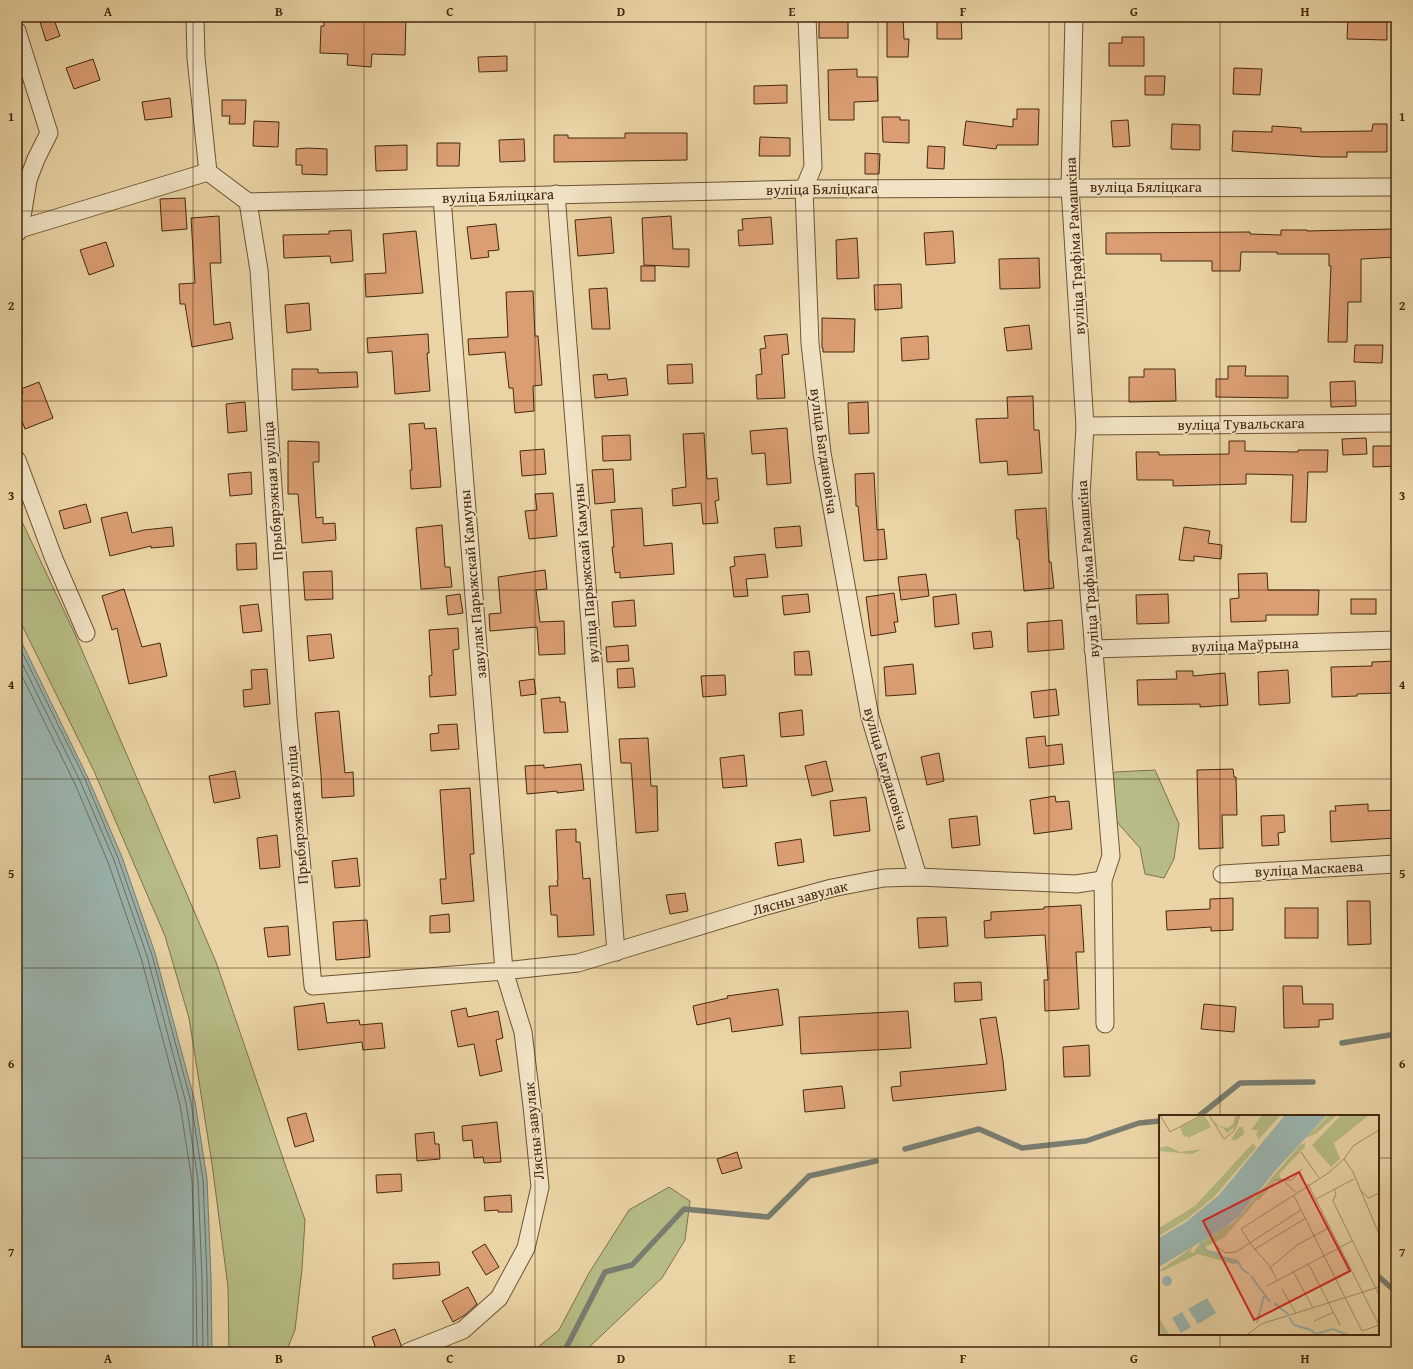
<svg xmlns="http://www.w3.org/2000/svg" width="1413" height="1369" font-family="'Gentium Book Plus',serif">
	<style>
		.green { fill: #b7bc86; stroke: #7e724a }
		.water { fill: #9bb6b0; stroke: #797d70 }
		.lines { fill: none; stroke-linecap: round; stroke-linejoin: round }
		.shore { stroke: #706f60; stroke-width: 1 }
		.stream { stroke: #797d70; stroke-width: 5.5 }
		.building { fill: #db9e73; stroke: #46280f }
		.street-casing { stroke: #6f5334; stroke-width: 19 }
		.street { stroke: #f1e3c4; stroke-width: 17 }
		.grid { fill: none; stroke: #46280f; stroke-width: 1; stroke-opacity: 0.55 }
		.labels { text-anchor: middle; stroke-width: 3; stroke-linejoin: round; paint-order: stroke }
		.street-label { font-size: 15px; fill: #46280f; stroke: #f1e3c4 }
		.inset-river { fill: none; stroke: #9bb6b0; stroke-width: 2 }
		.inset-road { fill: none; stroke: #a88f69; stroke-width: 1 }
		.view { fill: #d62828; fill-opacity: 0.15; stroke: #d62828; stroke-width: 2 }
		.inset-edge { fill: none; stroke: #46280f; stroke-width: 2 }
		.neatline { fill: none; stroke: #46280f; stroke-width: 1.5 }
		.grid-label { font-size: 13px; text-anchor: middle; font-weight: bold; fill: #46280f }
	</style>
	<rect width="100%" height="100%" fill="#ead4a5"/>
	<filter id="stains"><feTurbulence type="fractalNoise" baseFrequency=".005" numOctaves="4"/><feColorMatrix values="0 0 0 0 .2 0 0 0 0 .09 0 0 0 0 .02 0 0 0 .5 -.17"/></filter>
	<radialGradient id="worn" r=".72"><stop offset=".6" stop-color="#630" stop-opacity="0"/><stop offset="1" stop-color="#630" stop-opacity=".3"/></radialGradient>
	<!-- green -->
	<g class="green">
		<path d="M17,511L74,632L216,962L286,1167L305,1220L302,1269L295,1330L286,1352H229L228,1287L212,1164L189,1018L165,936L94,771L17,615Z"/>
		<path d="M1155,770L1179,824L1174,859L1164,878L1145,874L1140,848L1116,821L1107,782L1115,772Z"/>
		<path d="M669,1187L690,1201L685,1240L662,1278L584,1352H532L559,1330L589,1273L629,1210Z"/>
	</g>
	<!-- water -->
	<path class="water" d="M17,633L88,778L122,857L155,953L195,1102L207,1179L211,1277L212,1352H17Z"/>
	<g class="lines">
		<!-- shore -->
		<g class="shore">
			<path d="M17,642L85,779L118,858L152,955L191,1102L203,1180L207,1277L208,1352"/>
			<path d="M17,653L80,781L114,860L147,956L186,1103L198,1180L202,1278L203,1352"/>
			<path d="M17,666L75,784L108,862L141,958L166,1051L180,1105L192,1181L196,1278L197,1352"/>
		</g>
		<!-- stream -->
		<g class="stream">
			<path d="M1342,1043L1396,1034"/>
			<path d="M1199,1116L1240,1083L1313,1082"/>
			<path d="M905,1149L979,1129L1022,1148L1086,1141L1139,1123L1160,1121"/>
			<path d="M1378,1276L1396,1292"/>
			<path d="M564,1352L605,1272L632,1265L684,1209L768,1217L809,1176L876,1161"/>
		</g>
	</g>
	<!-- building -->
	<g class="building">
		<path d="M53,17L60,36L46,41L40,22Z"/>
		<path d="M324,17H406L405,55L372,54L371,67L347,65L348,54L320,53L321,26H324Z"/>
		<rect x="819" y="17" width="29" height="21"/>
		<path d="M887,17H903L904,39H909L908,57H887Z"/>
		<path d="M937,17H961L962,39H937Z"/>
		<path d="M1348,17H1387V40L1347,39Z"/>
		<path d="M1122,37H1144V66H1109V43H1122Z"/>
		<path d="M507,56V71L479,72L478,57Z"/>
		<path d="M93,59L100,80L74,89L66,68Z"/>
		<path d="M1234,68L1262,69L1260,95L1233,94Z"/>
		<path d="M857,69V77H877L878,101L854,102V120H829L828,70Z"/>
		<path d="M1145,76H1165L1164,95H1145Z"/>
		<path d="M787,85V103L754,104V86Z"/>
		<path d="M170,98L172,117L145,120L142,102Z"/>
		<path d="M222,100H246L245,124H229L230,116H222Z"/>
		<path d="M1017,109H1039L1038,145H997L996,149L963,145L966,121L1013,127V119H1017Z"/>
		<path d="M882,117H900V120H909V143L883,142Z"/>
		<path d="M1128,120L1130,146L1113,147L1111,121Z"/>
		<path d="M254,121L279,122L278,147L253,146Z"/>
		<path d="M1172,124L1200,125V150L1171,149Z"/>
		<path d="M1373,124H1387V152H1347V157H1323L1232,151L1233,131L1272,132V126L1301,128V132L1372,131Z"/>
		<path d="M625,133H687V160L554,162V135H568V138H625Z"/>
		<path d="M760,137L790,138V156H759Z"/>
		<path d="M524,139L525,161L500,162L499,140Z"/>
		<path d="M437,143H460L459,166H437Z"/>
		<path d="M407,145V170L376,171L375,146Z"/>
		<path d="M928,146L945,147L944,169L927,168Z"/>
		<path d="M308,148L327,149V175L302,174V165H296V149Z"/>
		<path d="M865,153L880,154L879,174H865Z"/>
		<path d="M185,198L187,229L162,231L160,199Z"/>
		<path d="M219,216L221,263H210L214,325L230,322L233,339L192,347L185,304H180L179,284L195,283L191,218Z"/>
		<path d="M671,216L673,249H689V267L644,265L642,218Z"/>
		<path d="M611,217L614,253L578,256L575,220Z"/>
		<path d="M771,217L773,244L739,246L738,230H743L742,219Z"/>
		<path d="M496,224L499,250L488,251L489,257L471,259L467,227Z"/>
		<path d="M1394,229L1395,257L1361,259V302H1348L1347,342H1328L1331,266H1329V254H1277V252H1241L1240,271H1212V261H1161V254H1106V233L1250,232V234L1281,235V230H1307V231Z"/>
		<path d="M351,230L353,261L331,263L330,256L284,258L283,235L329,234V231Z"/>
		<path d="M416,231L423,293L366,297L365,274L386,273L383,234Z"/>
		<path d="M953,231L955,263L926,265L924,233Z"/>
		<path d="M857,238L859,278L837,279L836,240Z"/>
		<path d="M106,242L114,266L89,275L80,250Z"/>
		<path d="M1039,258L1040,288L1000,289L999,259Z"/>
		<rect x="641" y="266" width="14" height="15"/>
		<path d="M901,284L902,308L875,310L874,285Z"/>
		<path d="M607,288L610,329H592L589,289Z"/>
		<path d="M533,291L535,336H538L542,385L533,386L534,411L515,413L513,388H509L505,352L469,355L468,339L508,337L506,292Z"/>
		<path d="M309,303L311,330L287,333L285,305Z"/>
		<path d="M822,318L855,319L854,352H823V348H822Z"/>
		<path d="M1029,325L1032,349L1007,351L1004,328Z"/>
		<path d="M428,334L429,353H427L430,391L395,394L392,351L368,353L367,338Z"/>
		<path d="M787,334L789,354L782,355L785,398L757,399L756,375L762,374L760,349L766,348L764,336Z"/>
		<path d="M928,336L929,359L902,361L901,338Z"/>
		<path d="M1355,345H1383L1382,363L1354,362Z"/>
		<path d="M692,364L693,383L668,384L667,365Z"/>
		<path d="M1228,366H1246L1245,376H1288V398L1216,397V379H1228Z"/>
		<path d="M292,369H318V373L357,372L358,387L292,390Z"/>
		<path d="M1144,369H1175L1176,401L1129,402V377H1144Z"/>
		<path d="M607,374L608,380L626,378L628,395L595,398L593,375Z"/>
		<path d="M1355,381L1356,406L1331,407L1330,382Z"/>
		<path d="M39,382L53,418L25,429L17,407V396L23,393L21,389Z"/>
		<path d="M1033,396L1034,430H1039L1042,473L1008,475L1007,461L980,463L976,419L1008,418L1007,397Z"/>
		<path d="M245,402L247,431L228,433L226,404Z"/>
		<path d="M868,402L869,433L849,434L848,403Z"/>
		<path d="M424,423L425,429L436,428L441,487L411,489L410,470H412L409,424Z"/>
		<path d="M787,428L791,483L767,485L765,453L752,454L750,431Z"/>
		<path d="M704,433L707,479L717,478L719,500L715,501L718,523L703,524L701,503L673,506L672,489L686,487L683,434Z"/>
		<path d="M630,435L631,460L603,461L602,436Z"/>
		<path d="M1366,438L1367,454L1343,455L1342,439Z"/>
		<path d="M288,441L319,442V462H313L316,518L323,517V524L335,523L336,540L302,543L298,494H288Z"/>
		<path d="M1229,441H1245V451L1298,452V450H1328L1327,472H1308L1306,522H1291L1293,475L1246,474V484L1173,486V480H1137L1136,452H1159V455L1229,454Z"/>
		<path d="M1373,446H1396V466L1373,467Z"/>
		<path d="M544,449L546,474L522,476L520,451Z"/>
		<path d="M613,469L615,502L595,504L592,470Z"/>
		<path d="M251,472L252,494L230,496L228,474Z"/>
		<path d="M874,473L877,530L884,529L887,559L864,561L858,506H856L855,474Z"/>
		<path d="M553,493L557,536L529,539L525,511L537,510L535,494Z"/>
		<path d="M86,504L91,522L64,529L59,511Z"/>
		<path d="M642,508L644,546L672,543L674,574L620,578V572L615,573L612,547H614L611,510Z"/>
		<path d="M1046,508L1049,562H1051L1054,588L1024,591L1019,539H1017L1015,510Z"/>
		<path d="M127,512L132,533L144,530L172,527L174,546L151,548V546L110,556L101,518Z"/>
		<path d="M442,525L445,567H450L452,587L421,589L416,528Z"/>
		<path d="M800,526L802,546L776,548L774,528Z"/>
		<path d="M1184,527L1210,531L1208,543L1222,545L1221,559L1194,556V561L1179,560Z"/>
		<path d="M256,543L257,569L237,570L236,544Z"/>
		<path d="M765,554L768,577L746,579L748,596L734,597L730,567L735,566L734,557Z"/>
		<path d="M545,570L547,589L536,590L540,622L564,621L565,654L539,655L537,627L490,631L489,614L501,613L498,577Z"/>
		<path d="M332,571L333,599L305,600L303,572Z"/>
		<path d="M1267,573L1268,590H1319L1318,615H1266V621L1231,622L1230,599L1239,598L1238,574Z"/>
		<path d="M926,574L929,596L901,600L898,577Z"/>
		<path d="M124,589L142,647L160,643L167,676L129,684L117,628L112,630L102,596Z"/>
		<path d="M894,593L898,622H894L896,632L871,636L866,597Z"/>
		<path d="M460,594L463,613L448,615L446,596Z"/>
		<path d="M808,594L810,612L784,615L782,596Z"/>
		<path d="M956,594L959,624L935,627L933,597Z"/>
		<path d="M1168,594L1169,623L1137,624L1136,595Z"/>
		<rect x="1351" y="599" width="25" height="15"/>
		<path d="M634,600L636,626L614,627L612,602Z"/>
		<path d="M258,604L262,631L243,633L240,606Z"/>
		<path d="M1062,620L1064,649L1028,652L1027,623Z"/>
		<path d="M458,628L459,649L453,650L456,695L430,697L429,676L432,675L429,630Z"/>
		<path d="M991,631L993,647L974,649L972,633Z"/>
		<path d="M331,634L334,658L309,661L307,636Z"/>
		<path d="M628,645L629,661L607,662L606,647Z"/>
		<path d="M809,651L812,675H795L794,652Z"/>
		<path d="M1396,661V693L1357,694V696L1332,697L1331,667L1372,666V662Z"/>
		<path d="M913,664L916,694L886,696L884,667Z"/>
		<path d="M633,668L635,687L618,688L617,669Z"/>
		<path d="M267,669L270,704L244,707L243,690L252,689L251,670Z"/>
		<path d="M1288,670L1290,703L1259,705L1258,672Z"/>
		<path d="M1176,671H1193V676L1225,673L1228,705L1200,707V704L1138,705L1137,680L1177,679Z"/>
		<path d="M725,675L726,695L703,697L701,676Z"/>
		<path d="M534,679L536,694L521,696L519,681Z"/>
		<path d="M1056,689L1059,715L1034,718L1031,692Z"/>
		<path d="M560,697V702H565L568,732L544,733L541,699Z"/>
		<path d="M802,710L804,735L781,737L779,713Z"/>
		<path d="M339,711L345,773L353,772L354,796L322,798L321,775L315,713Z"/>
		<path d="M457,724L459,749L431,751L430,734L439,733L438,725Z"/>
		<path d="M1045,736L1046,746L1062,744L1064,764L1029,768L1026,738Z"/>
		<path d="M648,738L651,786H657L658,831L636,833L631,763H621L619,739Z"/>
		<path d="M939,753L944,781L927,785L921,757Z"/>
		<path d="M744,755L747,786L723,788L720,758Z"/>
		<path d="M826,761L833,791L812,796L805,766Z"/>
		<path d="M581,764L584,790L557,793V791L527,794L525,766L544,765V768Z"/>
		<path d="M1233,769L1234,777H1236L1237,815H1222L1223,848L1199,849L1197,770Z"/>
		<path d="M235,771L240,798L214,803L209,776Z"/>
		<path d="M470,788L474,854H470L474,901L442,904L440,879H446L440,790Z"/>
		<path d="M1055,796L1056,802L1069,801L1072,829L1034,834L1030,800Z"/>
		<path d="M866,797L870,831L834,836L830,801Z"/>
		<path d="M1368,804V811L1396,810V838L1331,842L1330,811H1336L1335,806Z"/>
		<path d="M1284,815L1285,832L1278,833L1279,845L1262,846L1261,816Z"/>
		<path d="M977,816L980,845L952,848L949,819Z"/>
		<path d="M576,829V842H580L583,879L590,878L594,935L558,937L557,915H551L549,886H558L557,880H558L556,830Z"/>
		<path d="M277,835L280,867L260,869L257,838Z"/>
		<path d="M801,839L804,862L778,866L775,843Z"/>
		<path d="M357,858L360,886L335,888L332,861Z"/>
		<path d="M685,893L688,911L670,914L666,895Z"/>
		<path d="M1233,898V930L1211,931V927L1167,930L1166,911L1210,909V899Z"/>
		<path d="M1347,901H1370L1371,944L1348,945Z"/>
		<path d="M1081,905L1084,952H1076L1079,1009L1045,1011L1044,980H1048L1045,935L985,938L984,921L991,920V912L1044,909V907Z"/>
		<rect x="1285" y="908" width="33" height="30"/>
		<path d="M449,914L450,932L430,933V916Z"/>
		<path d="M946,917L948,946L919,948L917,918Z"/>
		<path d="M367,920L370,957L336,960L333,922Z"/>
		<path d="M288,926L290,955L268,957L264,928Z"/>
		<path d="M981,982L982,1000L955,1002L954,983Z"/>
		<path d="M1283,986H1302L1303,1004H1333V1019L1319,1020V1027L1284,1028Z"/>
		<path d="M778,989L783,1025L732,1032L730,1018L697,1025L693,1006L728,998L727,996Z"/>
		<path d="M324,1003L327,1023L359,1020L360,1025L382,1023L385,1048L363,1050L362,1042L298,1050L294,1007Z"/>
		<path d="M1204,1004L1236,1007L1234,1032L1201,1029Z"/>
		<path d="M466,1008L468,1017L498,1011L503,1038L496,1040L502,1071L480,1076L474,1044L458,1047L451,1011Z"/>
		<path d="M908,1011L911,1048L801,1054L799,1017Z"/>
		<path d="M996,1017L1003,1061L1006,1090L893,1101L891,1087L901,1086L900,1072L987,1064L980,1019Z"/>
		<path d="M1089,1045L1090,1076L1064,1077L1063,1047Z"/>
		<path d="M842,1086L845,1108L805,1112L803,1090Z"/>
		<path d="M306,1113L314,1141L295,1147L287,1118Z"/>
		<path d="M497,1122L501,1162L484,1163L483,1157L474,1158L472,1140L463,1141L462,1126Z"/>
		<path d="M434,1132L435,1144H439L440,1159L417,1161L415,1134Z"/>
		<path d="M737,1152L742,1168L722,1174L717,1159Z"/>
		<path d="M401,1174L402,1191L377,1193L376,1175Z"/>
		<path d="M511,1195L512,1212H498V1210L485,1211L484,1197Z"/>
		<path d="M485,1244L499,1267L486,1275L472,1252Z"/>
		<path d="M439,1262L440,1275L393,1279V1264Z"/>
		<path d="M468,1287L477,1304L465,1315L453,1322L442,1301Z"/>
		<path d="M395,1329L401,1345L398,1352H377L372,1337Z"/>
	</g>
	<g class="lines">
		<defs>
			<g id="street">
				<path d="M195,17L196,58L208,172L248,202L259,270L288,719L313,986L504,971L578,963L766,906L832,888L884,878L918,877L1076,884L1103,880"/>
				<path d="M807,17L813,167L804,189L810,343L822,453L870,717L918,877"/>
				<path d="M1074,17L1070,188L1085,426L1081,496L1111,856L1103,880L1105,1024"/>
				<path d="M17,31L49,133L36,159L28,180L20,229L17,233"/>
				<path d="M556,194L616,952"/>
				<path d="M248,202L804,189L1396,187"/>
				<path d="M20,229L208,172"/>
				<path d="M1085,426L1396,423"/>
				<path d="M17,460L54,559L86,633"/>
				<path d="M1093,649L1396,640"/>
				<path d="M1222,874L1396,864"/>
				<path d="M408,1352L463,1330L499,1298L526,1248L540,1187L532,1106L523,1032L504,971L442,198"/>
			</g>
		</defs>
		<!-- street casing -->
		<use href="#street" class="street-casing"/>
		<!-- street -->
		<use href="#street" class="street"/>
	</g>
	<!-- grid -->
	<path class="grid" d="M193,17V1352M364,17V1352M535,17V1352M706,17V1352M878,17V1352M1049,17V1352M1220,17V1116M17,211H1396M17,401H1396M17,590H1396M17,779H1396M17,968H1396M17,1158H1160M1378,1158H1396M1220,1334V1352"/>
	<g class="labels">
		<!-- street labels -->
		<g class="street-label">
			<text x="1146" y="192">вуліца Бяліцкага</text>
			<text transform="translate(822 189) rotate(-1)" y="5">вуліца Бяліцкага</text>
			<text transform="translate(498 196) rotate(-2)" y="5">вуліца Бяліцкага</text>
			<text transform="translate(1075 246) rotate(-93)" y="5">вуліца Трафіма Рамашкіна</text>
			<text transform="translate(1241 424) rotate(-1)" y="5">вуліца Тувальскага</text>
			<text transform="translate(824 451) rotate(82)" y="5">вуліца Багдановіча</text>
			<text transform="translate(273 491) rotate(-94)" y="5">Прыбярэжная вуліца</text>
			<text transform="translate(1088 569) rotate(-94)" y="5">вуліца Трафіма Рамашкіна</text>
			<text transform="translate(586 573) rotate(-95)" y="5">вуліца Парыжскай Камуны</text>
			<text transform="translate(473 584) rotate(-95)" y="5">завулак Парыжскай Камуны</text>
			<text transform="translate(1245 645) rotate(-2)" y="5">вуліца Маўрына</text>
			<text transform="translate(886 769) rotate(74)" y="5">вуліца Багдановіча</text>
			<text transform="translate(297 815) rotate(-95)" y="5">Прыбярэжная вуліца</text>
			<text transform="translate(1309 869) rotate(-3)" y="5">вуліца Маскаева</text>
			<text transform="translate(800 898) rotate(-15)" y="5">Лясны завулак</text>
			<text transform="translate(534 1131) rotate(-96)" y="5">Лясны завулак</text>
		</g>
	</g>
	<!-- overview -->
	<g transform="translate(1159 1115)">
		<rect width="220" height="220" fill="#ead4a5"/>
		<path d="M45,0L52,12L29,23L28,20L25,22L21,12ZM80,0L77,11L68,18L64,13L58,11L53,4L60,11L69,13L74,9L76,1ZM103,0H122L100,24L97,20L99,15H92ZM170,0H178L158,18L147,23ZM182,0H210L175,28L181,44L172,52L153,30ZM80,12H84L85,19L77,25H72ZM94,28L97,33L56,81L28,104L0,121V113L36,91ZM146,28V32L120,59L123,65L115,66L66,122L46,132L48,136L62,137L64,142L78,144L81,148L74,149L39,139L4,156H0L34,132L31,137L34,138L41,128L76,106L141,30ZM8,31L21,37L44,34L33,39L0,36V33ZM0,202L5,211L11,220L0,218Z" fill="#b7bc86"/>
		<path d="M126,0H168L116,56L79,102L65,113L0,152V123L27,107L60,80ZM3 166a5 5 0 1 1 10 0a5 5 0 1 1-10 0ZM48,183L57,198L39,209L29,194ZM23,197L32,212L22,218L13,203Z" fill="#9bb6b0"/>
		<path class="inset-river" d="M41,126L48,136L80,148L83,154L90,159M92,161L111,187M115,188L129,199M130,202L135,210L152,215L157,219L174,214L189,220M98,208L105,181"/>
		<path class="inset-road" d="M1,0L11,17L43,0M50,0L65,24L75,16L81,0M142,37L160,63M185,44L194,57L220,119M125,66L136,77M149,69L220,210M175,74L177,79L174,86L220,180M202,76L210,83L220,78M135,81L203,216L220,210M157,84L195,64M99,85L117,65H133L143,54M57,131L67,138L77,137L142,95M96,134L147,103M149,148L181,210M112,152L138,130L171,112M134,156L154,193M118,165L110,150L94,132L82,114L168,59L185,44L194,31L220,15M108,171L193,126M123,174L137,198M155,206L175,197M88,220L102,209L220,172"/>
		<path class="view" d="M140,57L191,156L95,205L44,106Z"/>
		<rect width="220" height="220" class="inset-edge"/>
	</g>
	<!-- margin -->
	<rect width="1413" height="1369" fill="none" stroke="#ead4a5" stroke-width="44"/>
	<rect x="22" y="22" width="1369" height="1325" class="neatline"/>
	<g class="grid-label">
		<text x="108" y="16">A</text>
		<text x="279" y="16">B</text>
		<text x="450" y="16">C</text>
		<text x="621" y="16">D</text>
		<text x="792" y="16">E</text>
		<text x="963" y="16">F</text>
		<text x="1134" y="16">G</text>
		<text x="1305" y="16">H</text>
		<text x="11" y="121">1</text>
		<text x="1402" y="121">1</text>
		<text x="11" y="310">2</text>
		<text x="1402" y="310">2</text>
		<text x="11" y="500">3</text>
		<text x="1402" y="500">3</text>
		<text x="11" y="689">4</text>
		<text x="1402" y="689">4</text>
		<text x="11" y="878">5</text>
		<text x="1402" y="878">5</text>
		<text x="11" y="1068">6</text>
		<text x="1402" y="1068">6</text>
		<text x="11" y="1257">7</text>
		<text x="1402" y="1257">7</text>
		<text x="108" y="1363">A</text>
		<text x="279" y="1363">B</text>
		<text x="450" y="1363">C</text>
		<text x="621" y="1363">D</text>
		<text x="792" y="1363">E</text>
		<text x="963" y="1363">F</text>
		<text x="1134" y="1363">G</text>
		<text x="1305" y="1363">H</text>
	</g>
	<rect width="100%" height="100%" filter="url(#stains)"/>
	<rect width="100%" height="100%" fill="url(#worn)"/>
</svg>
